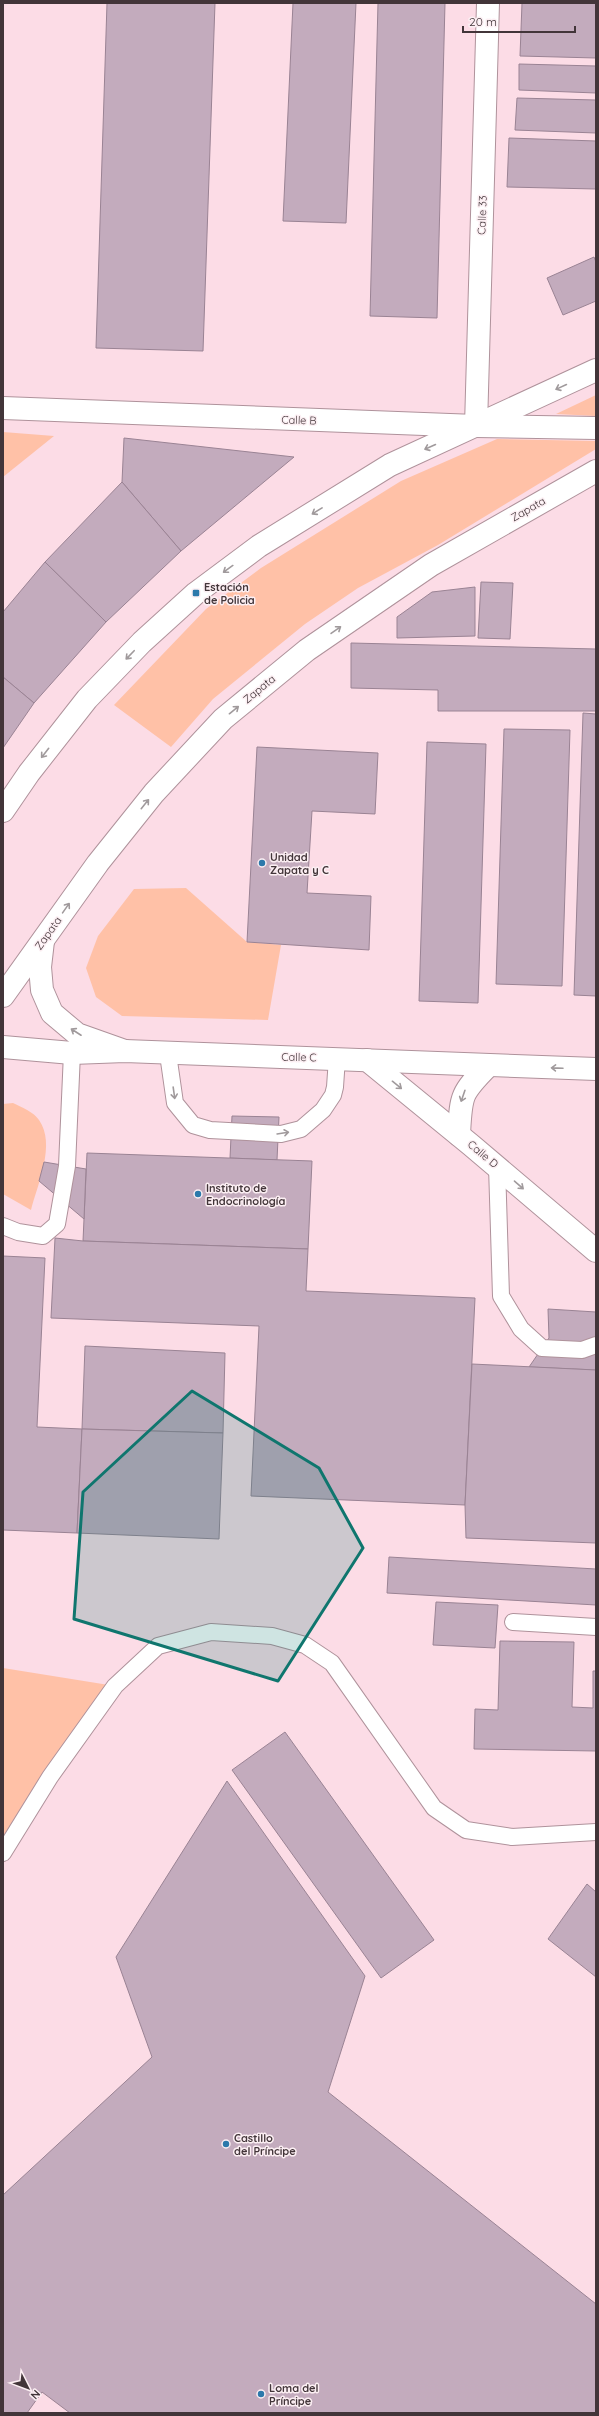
<svg xmlns="http://www.w3.org/2000/svg" width="599" height="2416" font-family="Quicksand,sans-serif">
	<style>
		.green { fill: #ffc1a7 }
		.building { fill: #c3abbd; stroke: #9a8394 }
		.lines { fill: none; stroke-linecap: round; stroke-linejoin: round }
		.service-casing { stroke: #af929b; stroke-width: 18 }
		.minor-casing { stroke: #af929b; stroke-width: 24 }
		.tertiary-casing { stroke: #af929b; stroke-width: 24 }
		.secondary-casing { stroke: #af929b; stroke-width: 24 }
		.service { stroke: #fff; stroke-width: 16 }
		.minor { stroke: #fff; stroke-width: 22 }
		.tertiary { stroke: #fff; stroke-width: 22 }
		.secondary { stroke: #fff; stroke-width: 22 }
		.oneway { stroke: #a09a9c }
		.marked { fill: #0f766e; fill-opacity: 0.2; stroke: #0f766e; stroke-width: 3; stroke-linejoin: round }
		.poi-dot { fill: #2c79ab; stroke: #fceff3; stroke-width: 1.5 }
		.labels { text-anchor: middle; stroke-width: 3; stroke-linejoin: round; paint-order: stroke }
		.street-label { font-size: 11px; fill: #423539; stroke: #fceff3 }
		.poi-label { font-size: 11px; font-weight: bold; fill: #423539; stroke: #fceff3; text-anchor: start }
	</style>
	<rect width="100%" height="100%" fill="#fcdce6"/>
	<!-- green -->
	<g class="green">
		<path d="M596,395V416L556,414Z"/>
		<path d="M3,432L54,436L3,477Z"/>
		<path d="M497,439L596,441V449L438,545L358,588L305,624L213,699L171,747L114,705L206,609L261,568L401,481Z"/>
		<path d="M186,888L247,942L281,945L268,1020L122,1016L96,997L86,968L98,936L134,889Z"/>
		<path d="M13,1103C21,1107 34,1112 39,1120C56,1144 38,1183 31,1210L3,1194V1104Z"/>
		<path d="M3,1668L115,1686L3,1863Z"/>
	</g>
	<!-- building -->
	<g class="building">
		<path d="M107,3H215L203,351L96,348Z"/>
		<path d="M293,3H356L346,223L283,221Z"/>
		<path d="M378,3H445L437,318L370,316Z"/>
		<path d="M522,3H596V58L520,56Z"/>
		<path d="M519,64L596,66V93L519,90Z"/>
		<path d="M517,98L596,100V133L515,130Z"/>
		<path d="M509,138L596,141V189L507,187Z"/>
		<path d="M594,257L596,262V301L563,315L547,278Z"/>
		<path d="M124,438L294,457L181,551L122,482Z"/>
		<path d="M122,482L181,551L106,622L45,562Z"/>
		<path d="M45,562L106,622L34,703L3,677V612Z"/>
		<path d="M481,582L513,583L510,639L478,638Z"/>
		<path d="M475,587V636L397,638V617L432,592Z"/>
		<path d="M351,643L596,649V711H438V690L351,688Z"/>
		<path d="M3,677L34,703L3,748Z"/>
		<path d="M583,713L596,714V996L574,995Z"/>
		<path d="M504,729L570,730L562,986L496,984Z"/>
		<path d="M427,742L486,744L478,1003L419,1001Z"/>
		<path d="M257,747L378,753L375,814L312,811L307,893L371,896L369,950L247,942Z"/>
		<path d="M232,1116L279,1117L277,1160L230,1158Z"/>
		<path d="M87,1153L312,1161L308,1249L83,1241Z"/>
		<path d="M44,1162L86,1169L84,1219L39,1181Z"/>
		<path d="M55,1238L83,1241L308,1249L306,1291L475,1298L465,1505L251,1496L259,1326L51,1318Z"/>
		<path d="M3,1256L45,1258L37,1427L82,1429L77,1533L3,1530Z"/>
		<path d="M548,1309L596,1312V1370L529,1367L549,1338Z"/>
		<path d="M85,1346L225,1353L223,1433L82,1429Z"/>
		<path d="M472,1364L596,1370V1543L466,1538L465,1505Z"/>
		<path d="M82,1429L223,1433L219,1539L77,1533Z"/>
		<path d="M389,1557L596,1569V1605L387,1593Z"/>
		<path d="M436,1602L498,1605L495,1648L433,1645Z"/>
		<path d="M500,1641L574,1642L572,1707L593,1708V1671H596V1751L474,1749L475,1709L498,1710Z"/>
		<path d="M285,1732L434,1940L381,1978L232,1770Z"/>
		<path d="M227,1781L365,1976L328,2092L596,2304V2413H70L42,2392L27,2413H3V2195L152,2057L116,1957Z"/>
		<path d="M587,1884L596,1892V1977L548,1939Z"/>
	</g>
	<g class="lines">
		<defs>
			<g id="service">
				<path d="M168,1054L175,1103L193,1125L210,1130L281,1134L301,1129L323,1110L333,1095L335,1087L337,1058"/>
				<path d="M497,1166L501,1296L521,1329L542,1348L582,1350L596,1345"/>
				<path d="M3,1226L18,1232L43,1236L57,1224L67,1166L72,1053"/>
				<path d="M513,1622L596,1627"/>
				<path d="M3,1853L50,1777L115,1686L158,1646L211,1632L272,1636L305,1645L332,1663L434,1808L466,1830L512,1837L596,1832"/>
			</g>
			<g id="minor">
				<path d="M3,408L476,426L596,428"/>
				<path d="M476,426L488,3"/>
			</g>
			<g id="tertiary">
				<path d="M3,1047L72,1053L125,1051L596,1069"/>
				<path d="M367,1060L471,1145L596,1251"/>
				<path d="M459,1135C461,1096 460,1094 488,1066"/>
			</g>
			<g id="secondary">
				<path d="M3,811L29,773L87,699L142,642L196,593L259,546L390,465L596,370"/>
				<path d="M43,941L40,967L42,990L52,1013L77,1034L125,1051"/>
				<path d="M3,996L98,863L154,793L223,719L307,650L431,565L596,471"/>
			</g>
		</defs>
		<!-- service casing -->
		<use href="#service" class="service-casing"/>
		<!-- minor casing -->
		<use href="#minor" class="minor-casing"/>
		<!-- tertiary casing -->
		<use href="#tertiary" class="tertiary-casing"/>
		<!-- secondary casing -->
		<use href="#secondary" class="secondary-casing"/>
		<!-- service -->
		<use href="#service" class="service"/>
		<!-- minor -->
		<use href="#minor" class="minor"/>
		<!-- tertiary -->
		<use href="#tertiary" class="tertiary"/>
		<!-- secondary -->
		<use href="#secondary" class="secondary"/>
	</g>
	<!-- one-way arrows -->
	<defs><path id="oneway-shaft" d="M-6 0H5M1.5-3L5.5 0L1.5 3" fill="none" stroke-width="1.6" stroke-linecap="round" stroke-linejoin="round"/></defs>
	<g class="oneway">
		<use href="#oneway-shaft" transform="translate(561 387) rotate(155)"/>
		<use href="#oneway-shaft" transform="translate(430 447) rotate(156)"/>
		<use href="#oneway-shaft" transform="translate(317 511) rotate(148)"/>
		<use href="#oneway-shaft" transform="translate(228 569) rotate(144)"/>
		<use href="#oneway-shaft" transform="translate(336 630) rotate(-35)"/>
		<use href="#oneway-shaft" transform="translate(130 655) rotate(134)"/>
		<use href="#oneway-shaft" transform="translate(234 710) rotate(-39)"/>
		<use href="#oneway-shaft" transform="translate(45 753) rotate(128)"/>
		<use href="#oneway-shaft" transform="translate(145 804) rotate(-51)"/>
		<use href="#oneway-shaft" transform="translate(66 908) rotate(-55)"/>
		<use href="#oneway-shaft" transform="translate(76 1032) rotate(-147)"/>
		<use href="#oneway-shaft" transform="translate(557 1068) rotate(-178)"/>
		<use href="#oneway-shaft" transform="translate(397 1085) rotate(39)"/>
		<use href="#oneway-shaft" transform="translate(174 1093) rotate(82)"/>
		<use href="#oneway-shaft" transform="translate(463 1096) rotate(109)"/>
		<use href="#oneway-shaft" transform="translate(283 1133) rotate(-9)"/>
		<use href="#oneway-shaft" transform="translate(519 1185) rotate(41)"/>
	</g>
	<!-- marked area -->
	<path class="marked" d="M192,1391L319,1468L363,1548L278,1681L74,1619L83,1492Z"/>
	<!-- markers -->
	<g class="poi-dot">
		<rect x="192" y="589" width="8" height="8" rx="2"/>
		<circle cx="262" cy="863" r="4"/>
		<circle cx="198" cy="1194" r="4"/>
		<circle cx="226" cy="2144" r="4"/>
		<circle cx="261" cy="2394" r="4"/>
	</g>
	<g class="labels">
		<!-- street labels -->
		<g class="street-label">
			<text transform="translate(482 215) rotate(-88)" y="4">Calle 33</text>
			<text transform="translate(299 420) rotate(2)" y="4">Calle B</text>
			<text transform="translate(528 509) rotate(-30)" y="4">Zapata</text>
			<text transform="translate(259 689) rotate(-39)" y="4">Zapata</text>
			<text transform="translate(48 933) rotate(-55)" y="4">Zapata</text>
			<text transform="translate(299 1057) rotate(1)" y="4">Calle C</text>
			<text transform="translate(483 1154) rotate(40)" y="4">Calle D</text>
		</g>
		<!-- poi labels -->
		<g class="poi-label">
			<text x="204" y="591">Estación<tspan x="204" dy="13">de Policia</tspan></text>
			<text x="270" y="861">Unidad<tspan x="270" dy="13">Zapata y C</tspan></text>
			<text x="206" y="1192">Instituto de<tspan x="206" dy="13">Endocrinología</tspan></text>
			<text x="234" y="2142">Castillo<tspan x="234" dy="13">del Príncipe</tspan></text>
			<text x="269" y="2392">Loma del<tspan x="269" dy="13">Príncipe</tspan></text>
		</g>
	</g>
	<!-- border -->
	<rect width="599" height="2416" fill="none" stroke="#423539" stroke-width="8"/>
	<!-- north arrow -->
	<g transform="translate(28 2388) rotate(132)" stroke="#fceff3" stroke-width="3" paint-order="stroke">
	<path d="M0-3L7 15L0 10L-7 15Z" fill="#423539"/>
	<text y="-6" font-size="11" font-weight="bold" text-anchor="middle" fill="#423539">N</text>
	</g>
	<!-- scale -->
	<path d="M463 26v6h112v-6" fill="none" stroke="#423539" stroke-width="2"/>
	<text x="469" y="26" font-size="12" fill="#423539" stroke="#fceff3" stroke-width="3" paint-order="stroke">20 m</text>
</svg>
